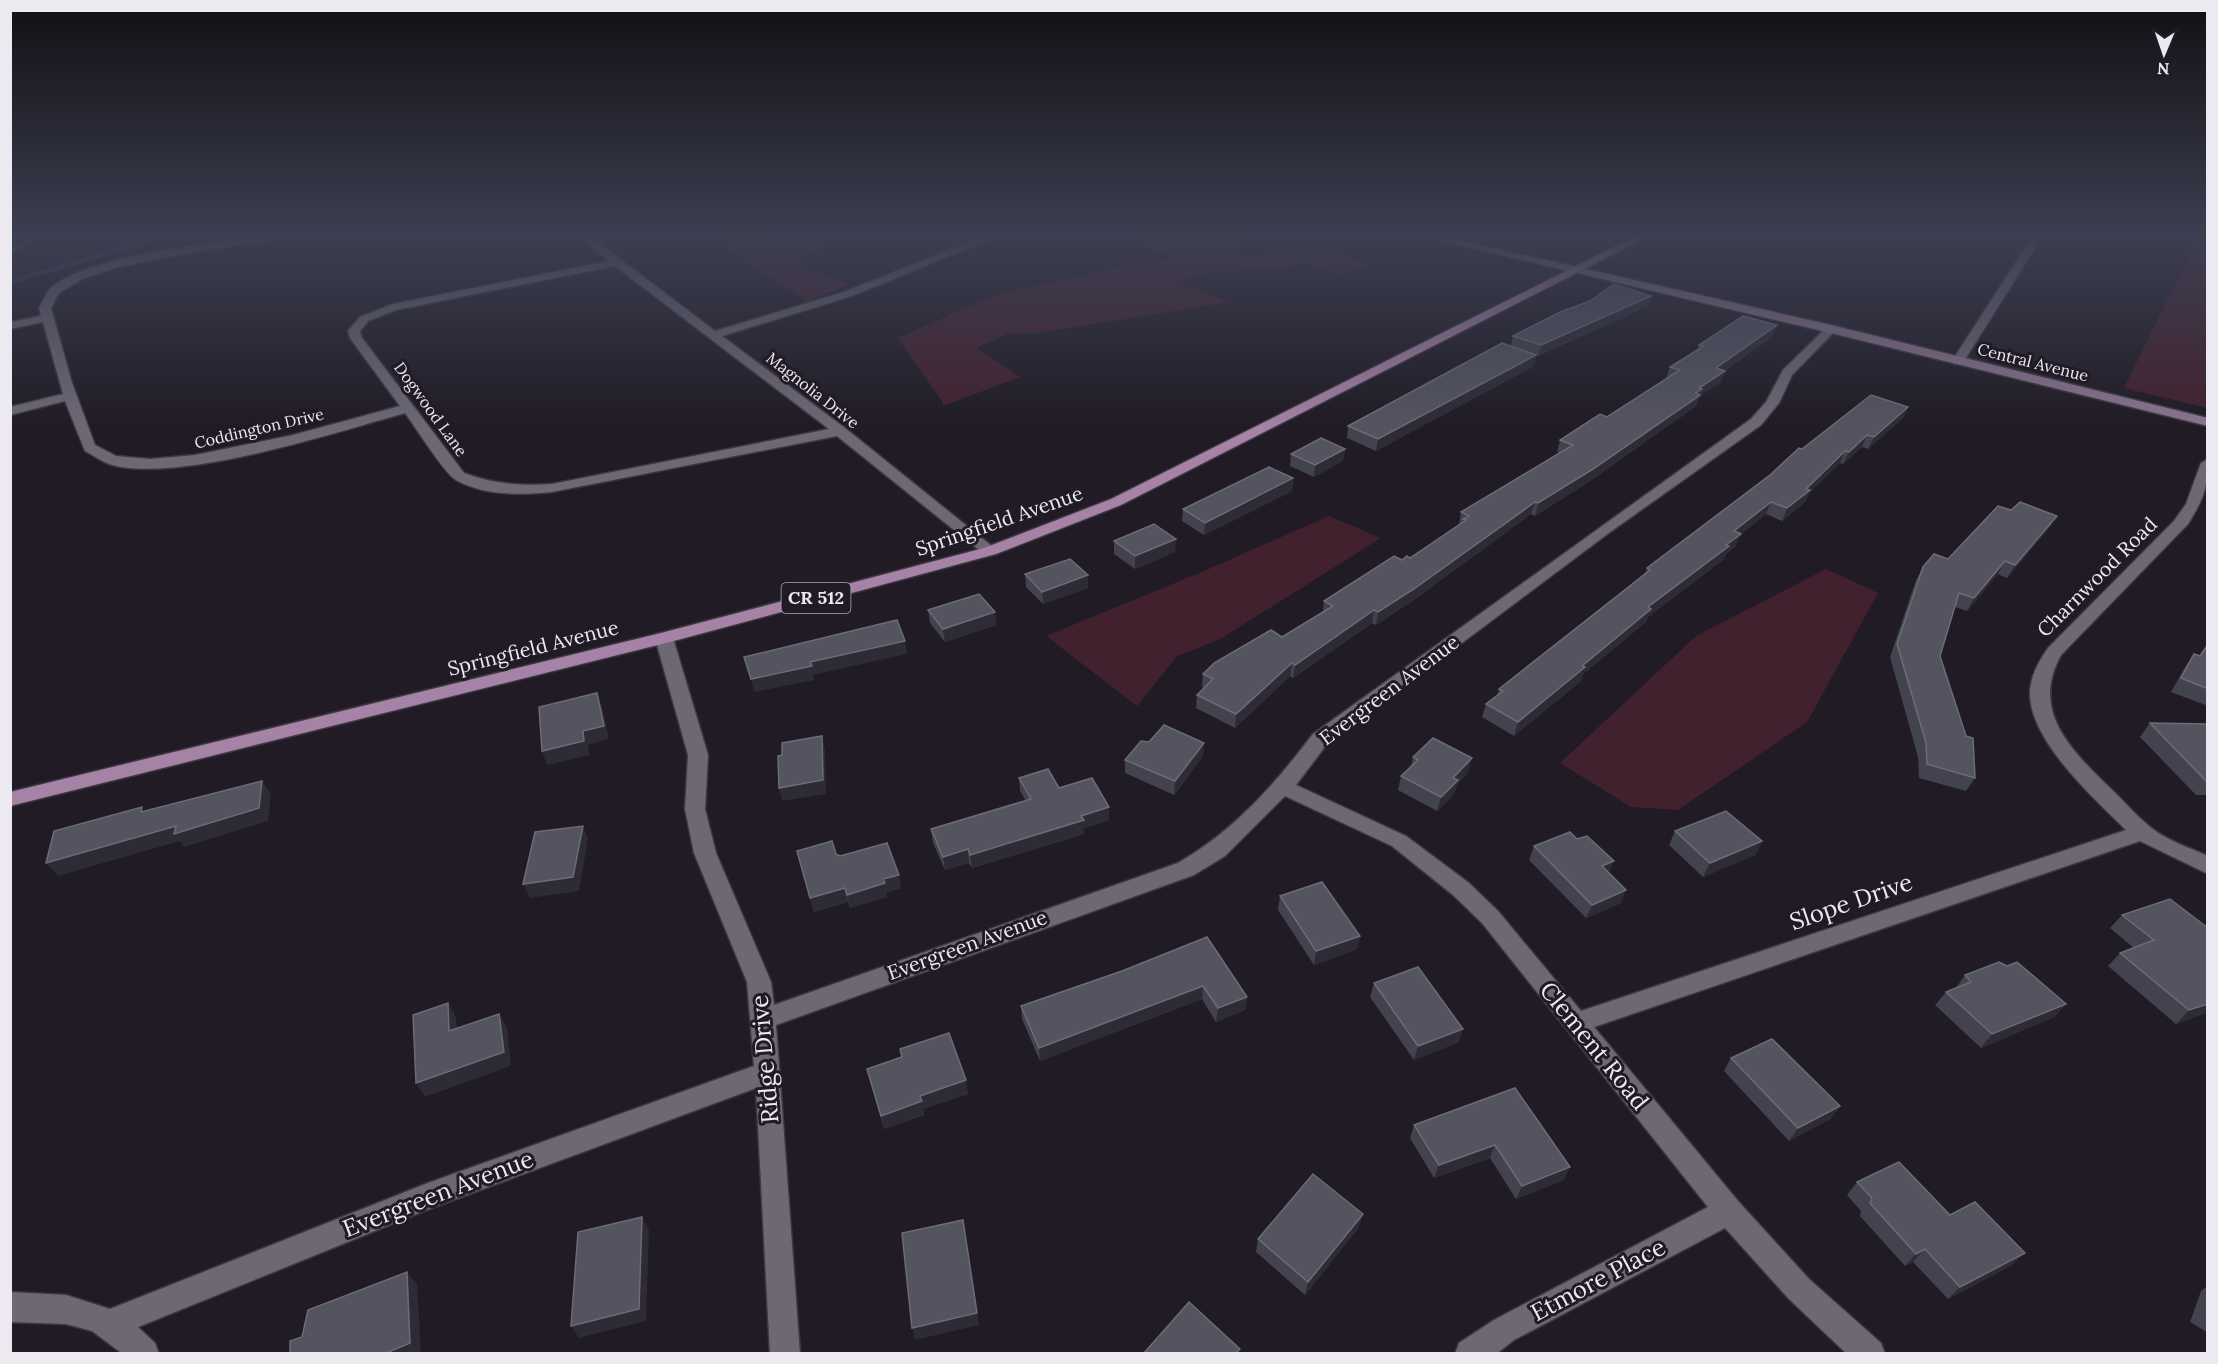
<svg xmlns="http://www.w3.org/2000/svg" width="2218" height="1364" font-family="Lora,serif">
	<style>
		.built { fill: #2a2333 }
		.green { fill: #42212f }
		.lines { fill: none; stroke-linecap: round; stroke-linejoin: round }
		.stream { stroke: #283d5c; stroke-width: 5 }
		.lane-casing { stroke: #3b3840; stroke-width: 3 }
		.street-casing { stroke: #3b3840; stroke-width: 3 }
		.secondary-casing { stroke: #3b3840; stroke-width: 3 }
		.primary-casing { stroke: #3b3840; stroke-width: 3 }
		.lane { fill: #6e6875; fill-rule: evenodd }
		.street { fill: #6e6875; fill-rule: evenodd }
		.secondary { fill: #8a758e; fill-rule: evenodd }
		.primary { fill: #a682a6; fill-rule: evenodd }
		.wall { fill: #42434e }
		.shaded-wall { fill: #2d2b36 }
		.building { fill: #545460; stroke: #6c6c76; stroke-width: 1.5 }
		.labels { text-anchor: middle; stroke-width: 6; stroke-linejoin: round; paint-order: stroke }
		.far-street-label { font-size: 16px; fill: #ece9f1; stroke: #201b25 }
		.shield { fill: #201b25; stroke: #afabb4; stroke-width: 1.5 }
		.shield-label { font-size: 18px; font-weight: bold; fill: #ece9f1 }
		.street-label { font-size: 20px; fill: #ece9f1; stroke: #201b25 }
		.near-street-label { font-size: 24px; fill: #ece9f1; stroke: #201b25 }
	</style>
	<rect width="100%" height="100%" fill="#201b25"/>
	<!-- built -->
	<path class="built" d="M11,237H146L11,277Z"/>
	<!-- green -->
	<g class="green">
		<path d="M710,237H856L810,252L797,264L848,284L808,302Z"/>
		<path d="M1130,237H1247L1252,240L1227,254L1251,259L1288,247L1333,252L1368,265L1343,274L1306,264L1244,271H1210L1178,282L1230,302L1038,333L1007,334L977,348L1020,377L943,406V403L898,338L995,295L1133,264L1179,258L1124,239Z"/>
		<path d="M2198,237H2207V408L2124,388Z"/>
		<path d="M1329,516L1381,538L1220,639L1177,656L1137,706L1046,636L1204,571Z"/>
		<path d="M1826,569L1878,593L1807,722L1678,810L1631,807L1560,763L1696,636Z"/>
	</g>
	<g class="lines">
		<!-- stream -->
		<path class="stream" d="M10,282L161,237"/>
		<defs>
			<path id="lane" d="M33,237H41L10,255V250Z"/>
			<g id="street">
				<path d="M260,237H292L193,252L115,268L82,279L59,293L51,308L72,383L95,445L116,456L150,459L195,455L293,435L400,406L350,338L348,331L360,317L393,304L609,261L579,237H591L715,331L844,292L981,237H996L852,296L722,336L845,428L998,551L996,554H984L837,436L552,492C521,495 484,496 456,480C444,473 415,426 405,413C338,432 173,485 109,464C101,461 93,455 85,451L65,401L10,415V407L63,394L43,322L10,329V322L41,316L39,308C43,302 46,293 51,288C87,256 210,243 260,237ZM615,266L829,429L552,484C520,486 494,484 464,473L362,338L360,331L368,321L396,310Z"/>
				<path d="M2032,237H2042L1962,364H1954L1952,361Z"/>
				<path d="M1827,327L1837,329L1792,375L1779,403L1761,425L1606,535L1327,744L1296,785L1406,836L1469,883L1498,911L1581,1011L2126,830C2094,798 2028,740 2030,691C2031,675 2039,661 2048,648L2174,521L2186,504L2201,463L2208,459C2208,488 2203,500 2188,524L2061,655C2030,711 2071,750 2110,788C2125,802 2138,818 2154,830C2169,841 2190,848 2208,856V874L2140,841L1594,1027L1738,1201L1809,1279L1881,1343L1885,1354H1847L1789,1299L1725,1228L1514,1340L1496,1354H1455L1459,1343L1494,1320L1708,1207L1482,923L1453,895L1392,846L1285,796L1225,856L1194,875L776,1025L800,1354H770L756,1088L429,1209L138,1327L155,1343L159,1354H123L92,1331L66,1324L10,1322V1292L66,1295L110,1309L428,1183L754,1066L747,982L694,853L685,809L688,755L655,638L658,634H670L673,638L708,755L705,809L716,853L771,982L774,1005L1178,863C1234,831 1274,785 1313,734L1751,419L1766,402L1783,370Z"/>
			</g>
			<path id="secondary" d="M1425,237H1445L1831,325L2208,418V426L1831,333Z"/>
			<path id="primary" d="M1634,237H1647L1121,505L996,554L670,642L10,806V792L661,633L984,548L1111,499Z"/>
		</defs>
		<!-- lane casing -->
		<use href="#lane" class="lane-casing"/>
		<!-- street casing -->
		<use href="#street" class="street-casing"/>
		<!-- secondary casing -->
		<use href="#secondary" class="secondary-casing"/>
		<!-- primary casing -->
		<use href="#primary" class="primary-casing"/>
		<!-- lane -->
		<use href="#lane" class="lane"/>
		<!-- street -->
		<use href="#street" class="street"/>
		<!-- secondary -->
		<use href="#secondary" class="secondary"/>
		<!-- primary -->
		<use href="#primary" class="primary"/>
	</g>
	<!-- wall -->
	<g class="wall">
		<path d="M1651,296L1648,306L1538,356L1536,355L1534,366L1376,451L1347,438L1348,426L1511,346L1513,336Z"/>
		<path d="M1773,336L1724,371H1725L1721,382L1699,396L1696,406L1590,481L1535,516L1531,514L1411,602L1376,625L1372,623L1293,678L1290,676L1235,728L1196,708L1197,695L1204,688L1202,687L1203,674L1282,637L1323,612L1324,601L1402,560L1410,558L1459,525L1461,512L1560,453L1557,452L1560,440L1607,417L1667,378H1666L1670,367L1697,350L1699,345Z"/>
		<path d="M1908,407L1903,418L1868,449L1862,447L1843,464L1840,463L1809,493L1805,502L1782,521L1766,514L1740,535L1736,546L1725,555L1724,559L1648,617L1646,622L1583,674L1581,681L1514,736L1482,717L1486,704L1497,695L1499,689L1645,574L1647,568L1770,475L1802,449Z"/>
		<path d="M1345,449L1343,461L1314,477L1290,466L1291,454Z"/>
		<path d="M1293,478L1292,491L1204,535L1182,521L1183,509Z"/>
		<path d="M2049,528L2007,578L1998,574L1967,611L1955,607L1940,656L1975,778L1966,791L1919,778L1918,757L1890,657L1916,580L1923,567Z"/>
		<path d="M1114,541L1175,552L1135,569L1114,554Z"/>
		<path d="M1025,574L1088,588L1043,604L1026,587Z"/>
		<path d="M928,610L995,612L996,625L945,642L930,623Z"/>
		<path d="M2208,642V706L2171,692L2185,667L2194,654L2199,656Z"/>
		<path d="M2150,723L2208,724V795H2196L2140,737Z"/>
		<path d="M1203,756L1174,795L1125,773V760Z"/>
		<path d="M1413,757L1468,772L1457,784L1454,794L1437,811L1398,790L1401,776L1411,766Z"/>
		<path d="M1019,778L1059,788L1109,820L1084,828V834L972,868L969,863L945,870L933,843L931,829L1026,801L1020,791Z"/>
		<path d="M1675,831L1762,841L1755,855L1703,877L1669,845Z"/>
		<path d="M1577,839L1609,873L1621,903L1586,918L1529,860L1534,846Z"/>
		<path d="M797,851L836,854L901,888L886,892L887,897L850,908L848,902L814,912Z"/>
		<path d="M1280,896L1360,936L1357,949L1314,965L1278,910Z"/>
		<path d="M2122,915L2208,928V1012L2176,1024L2108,966L2120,953L2134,948L2110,928Z"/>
		<path d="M1207,937L1247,997L1245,1010L1216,1022L1202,999L1040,1061L1022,1019L1021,1006L1122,971Z"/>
		<path d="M1965,975L2066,1004L2054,1017L1981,1048L1935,1005L1946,992L1956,988Z"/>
		<path d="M1374,983L1459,1042L1414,1060L1370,997Z"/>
		<path d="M900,1049L968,1094L923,1109L924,1115L884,1129L867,1069L902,1057Z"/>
		<path d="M1731,1058L1840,1106L1830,1119L1789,1141L1724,1071Z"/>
		<path d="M1515,1088L1564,1180L1516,1199L1490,1158L1434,1178L1410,1138L1414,1125Z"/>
		<path d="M1857,1182L1950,1215L2012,1265L1948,1299L1913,1262L1905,1266L1860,1216L1861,1211L1847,1195Z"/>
		<path d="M1359,1227L1305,1295L1256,1252L1258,1239Z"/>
		<path d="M2208,1285V1333L2190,1322L2201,1291Z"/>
	</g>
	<!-- shaded-wall -->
	<g class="shaded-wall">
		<path d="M10,237H29L10,248Z"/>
		<path d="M1651,296L1648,306L1538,356L1541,345Z"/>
		<path d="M1777,325L1773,336L1712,379L1716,368Z"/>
		<path d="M1536,355L1534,366L1376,451L1378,439Z"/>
		<path d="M1725,371L1721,382L1699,396L1696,406L1590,481L1535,516L1538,503L1699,388Z"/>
		<path d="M1908,407L1903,418L1868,449L1874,437Z"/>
		<path d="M1867,435L1862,447L1843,464L1849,452Z"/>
		<path d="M1345,449L1343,461L1314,477L1315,465Z"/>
		<path d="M1845,451L1840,463L1809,493L1805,502L1782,521L1787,508L1806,489Z"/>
		<path d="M1293,478L1292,491L1204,535L1205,523Z"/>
		<path d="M1535,502L1531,514L1411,602L1376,625L1378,612Z"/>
		<path d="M1771,502L1766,514L1740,535L1736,546L1725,555L1724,559L1648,617L1646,622L1583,674L1581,681L1514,736L1518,722L1734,531Z"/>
		<path d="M2057,516L2049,528L2007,578L2015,565Z"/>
		<path d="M1176,539L1175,552L1135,569V556Z"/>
		<path d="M2005,561L1998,574L1967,611L1974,598Z"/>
		<path d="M1088,575V588L1043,604L1042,592Z"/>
		<path d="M1374,610L1372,623L1293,678L1295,665Z"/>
		<path d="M995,612L996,625L945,642L943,629Z"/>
		<path d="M905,641L907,654L813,675L814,680L754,692L751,679L810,662Z"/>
		<path d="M1292,663L1290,676L1235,728L1236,714Z"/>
		<path d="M597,693L602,706L609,739L588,745L590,755L547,765L542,751L583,731Z"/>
		<path d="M822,736L825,750L826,794L782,801L779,788Z"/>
		<path d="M1204,743L1203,756L1174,795L1175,781Z"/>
		<path d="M1472,758L1468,772L1457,784L1454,794L1437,811L1441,797L1453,778Z"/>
		<path d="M262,781L271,794L268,821L184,847L180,841L58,876L46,863Z"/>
		<path d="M1109,807V820L1084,828V834L972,868L970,855L1081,816Z"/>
		<path d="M583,826L588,839L579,891L530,898L523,884Z"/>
		<path d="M1762,841L1755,855L1703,877L1710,863Z"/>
		<path d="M968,849L969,863L945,870L943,857Z"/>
		<path d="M1614,861L1608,875L1602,866Z"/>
		<path d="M899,875L901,888L886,892L887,897L850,908L847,895L883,879Z"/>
		<path d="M845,888L848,902L814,912L810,898Z"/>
		<path d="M1626,890L1621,903L1586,918L1592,905Z"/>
		<path d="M1360,936L1357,949L1314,965L1316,951Z"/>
		<path d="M1203,986L1202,999L1040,1061L1039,1048Z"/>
		<path d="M1247,997L1245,1010L1216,1022L1218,1008Z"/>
		<path d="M448,1003L456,1017L458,1044L449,1031Z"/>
		<path d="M2066,1004L2054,1017L1981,1048L1992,1034Z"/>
		<path d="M2208,1004V1012L2176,1024L2189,1010Z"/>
		<path d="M499,1014L507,1027L511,1066L425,1097L416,1083Z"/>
		<path d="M1463,1029L1459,1042L1414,1060L1418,1046Z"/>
		<path d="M966,1080L968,1094L923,1109L924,1115L884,1129L881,1116L920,1096Z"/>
		<path d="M1840,1106L1830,1119L1789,1141L1798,1128Z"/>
		<path d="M1495,1145L1490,1158L1434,1178L1439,1165Z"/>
		<path d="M1570,1167L1564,1180L1516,1199L1522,1186Z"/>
		<path d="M1363,1214L1359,1227L1305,1295L1308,1282Z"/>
		<path d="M642,1217L649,1230L646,1321L579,1338L571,1326Z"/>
		<path d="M965,1232L979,1325L915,1340L912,1328Z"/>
		<path d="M1925,1249L1913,1262L1905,1266L1916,1254Z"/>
		<path d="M2025,1253L2012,1265L1948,1299L1960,1287Z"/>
		<path d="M407,1272L417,1284L421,1353H386Z"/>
	</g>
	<!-- building -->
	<g class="building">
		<path d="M1614,284L1651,296L1541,345L1513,336L1560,312L1590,301Z"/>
		<path d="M1743,316L1777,325L1716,368L1725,371L1699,388L1702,389L1696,393L1700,395L1593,469L1538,503L1535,502L1414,589L1378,612L1374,610L1295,665L1292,663L1236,714L1197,695L1213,679L1203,674L1214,663L1271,630L1282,637L1333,606L1324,601L1394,556L1402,560L1407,556L1410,558L1466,520L1463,519L1469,516L1461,512L1573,445L1560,440L1600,414L1607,417L1680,370L1670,367L1704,346L1699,345Z"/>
		<path d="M1502,343L1536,355L1378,439L1348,426Z"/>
		<path d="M1871,395L1908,407L1874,437L1867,435L1849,452L1845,451L1806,489L1810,490L1787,508L1771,502L1734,531L1741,534L1726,545L1729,546L1648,607L1651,609L1582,666L1585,667L1518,722L1486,704L1503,691L1499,689L1650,570L1647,568L1770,475L1799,448L1802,449Z"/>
		<path d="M1321,438L1345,449L1315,465L1291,454Z"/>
		<path d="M1269,467L1293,478L1205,523L1183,509Z"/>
		<path d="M2020,502L2057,516L2015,565L2005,561L1974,598L1959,593L1940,656L1966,736L1973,738L1975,778L1927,764L1926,743L1897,644L1923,567L1934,554L1948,559L1998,506L2011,510Z"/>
		<path d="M1154,524L1176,539L1135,556L1114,541Z"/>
		<path d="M1070,559L1088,575L1042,592L1025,574Z"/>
		<path d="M979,594L995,612L943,629L928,610Z"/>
		<path d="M897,620L905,641L810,662L812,666L751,679L744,657Z"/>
		<path d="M2208,645V689L2181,678L2194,654L2200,656Z"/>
		<path d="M597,693L604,726L583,731L584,741L542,751L539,707Z"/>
		<path d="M2150,723L2208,724V782H2207Z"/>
		<path d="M1164,725L1204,743L1175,781L1125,760L1141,741L1149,742Z"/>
		<path d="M822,736L823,780L779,788L778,756L782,755V743Z"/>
		<path d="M1433,738L1472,758L1453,778L1458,780L1441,797L1401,776L1418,760L1413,757Z"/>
		<path d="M1048,769L1059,788L1092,778L1109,807L1081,816L1084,820L970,855L968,849L943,857L931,829L1031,799L1019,778Z"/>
		<path d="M262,781L259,808L174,834L176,826L46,863L54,831L142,807L141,812Z"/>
		<path d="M1726,811L1762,841L1710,863L1675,831Z"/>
		<path d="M583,826L573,877L523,884L535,832Z"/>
		<path d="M1570,832L1577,839L1587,836L1614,861L1602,866L1626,890L1592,905L1534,846Z"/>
		<path d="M832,841L836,854L840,856L887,843L899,875L883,879L885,883L847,895L845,888L810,898L797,851Z"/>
		<path d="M1322,882L1360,936L1316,951L1280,896Z"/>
		<path d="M2170,899L2208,928V1004L2189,1010L2120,953L2154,940L2122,915Z"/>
		<path d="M1207,937L1247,997L1218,1008L1203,986L1039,1048L1021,1006L1122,971Z"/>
		<path d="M1999,962L2007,966L2017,962L2066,1004L1992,1034L1946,992L1971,982L1965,975Z"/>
		<path d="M1418,967L1463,1029L1418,1046L1374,983Z"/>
		<path d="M448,1003L449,1031L499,1014L504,1052L416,1083L413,1015Z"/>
		<path d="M949,1033L966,1080L920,1096L922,1101L881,1116L867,1069L902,1057L900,1049Z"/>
		<path d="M1772,1039L1840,1106L1798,1128L1731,1058Z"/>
		<path d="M1515,1088L1570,1167L1522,1186L1495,1145L1439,1165L1414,1125Z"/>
		<path d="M1899,1162L1950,1215L1975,1202L2025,1253L1960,1287L1925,1249L1916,1254L1870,1203L1872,1198L1857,1182Z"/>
		<path d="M1313,1174L1363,1214L1308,1282L1258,1239Z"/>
		<path d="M642,1217L639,1309L571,1326L578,1232Z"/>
		<path d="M963,1220L977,1313L912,1328L902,1233Z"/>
		<path d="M407,1272L410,1343L386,1353H290V1341L302,1337L308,1310Z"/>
		<path d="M1189,1302L1240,1349L1236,1353H1144Z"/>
	</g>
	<!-- sky -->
	<linearGradient id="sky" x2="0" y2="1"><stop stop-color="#120f14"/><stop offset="0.55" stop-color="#3c3f51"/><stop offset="1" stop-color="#3c3f51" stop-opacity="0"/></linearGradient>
	<rect width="2218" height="428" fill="url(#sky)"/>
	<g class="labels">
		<!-- far-street labels -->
		<g class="far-street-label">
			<text transform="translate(2033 362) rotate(14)" y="6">Central Avenue</text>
			<text transform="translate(813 390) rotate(38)" y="6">Magnolia Drive</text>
			<text transform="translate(431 409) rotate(54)" y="6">Dogwood Lane</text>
			<text transform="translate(259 428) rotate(-13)" y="6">Coddington Drive</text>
		</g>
		<!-- shield labels -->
		<rect class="shield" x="781.5" y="583" width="69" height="30" rx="4.5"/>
		<g class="shield-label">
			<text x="816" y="604">CR 512</text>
		</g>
		<!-- street labels -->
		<g class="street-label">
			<text transform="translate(999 521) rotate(-19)" y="7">Springfield Avenue</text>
			<text transform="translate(2097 577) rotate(-45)" y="7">Charnwood Road</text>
			<text transform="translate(533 648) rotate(-14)" y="7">Springfield Avenue</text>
			<text transform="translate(1389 690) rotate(-37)" y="7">Evergreen Avenue</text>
			<text transform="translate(967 945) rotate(-20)" y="7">Evergreen Avenue</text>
		</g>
		<!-- near-street labels -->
		<g class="near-street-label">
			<text transform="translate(1851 902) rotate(-19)" y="8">Slope Drive</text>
			<text transform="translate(1594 1046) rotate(51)" y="8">Clement Road</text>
			<text transform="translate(765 1059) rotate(-95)" y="8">Ridge Drive</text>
			<text transform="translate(438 1194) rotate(-21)" y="8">Evergreen Avenue</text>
			<text transform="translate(1598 1280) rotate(-28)" y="8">Etmore Place</text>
		</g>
	</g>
	<!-- border -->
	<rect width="2218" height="1364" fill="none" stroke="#ece9f1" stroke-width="24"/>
	<!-- north arrow -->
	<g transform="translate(2164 54) rotate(182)" stroke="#201b25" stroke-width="4.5" paint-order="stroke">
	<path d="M0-4.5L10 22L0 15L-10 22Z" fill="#ece9f1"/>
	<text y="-9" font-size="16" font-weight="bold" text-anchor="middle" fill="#ece9f1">N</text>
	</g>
</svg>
